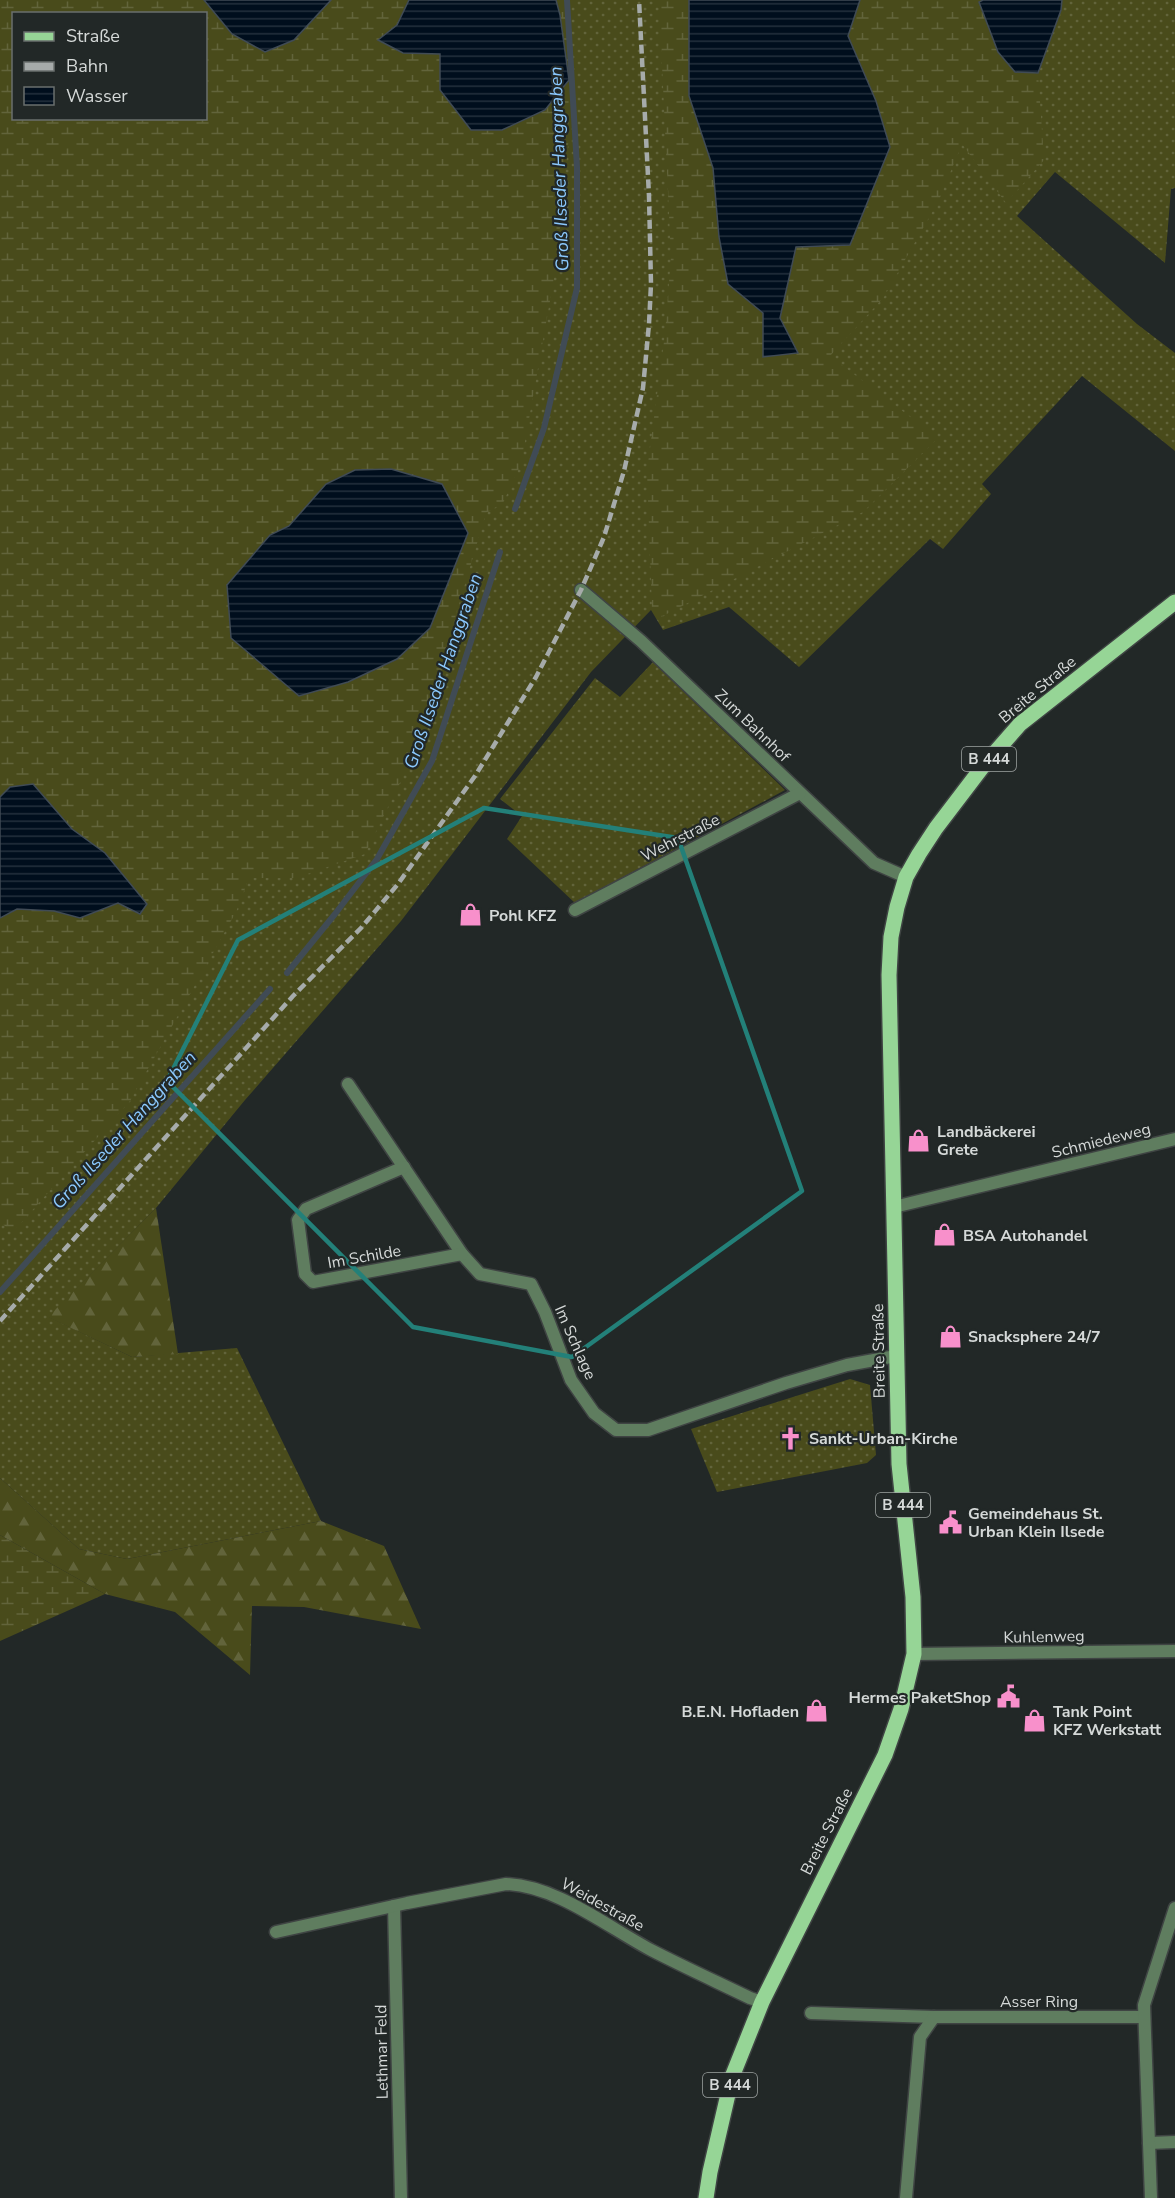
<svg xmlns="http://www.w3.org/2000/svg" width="1175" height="2198" font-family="'Nunito Sans',sans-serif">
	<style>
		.grass { fill: url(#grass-dots); fill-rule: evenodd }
		.forest { fill: url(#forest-firs) }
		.wetland { fill: url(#wetland-marsh); fill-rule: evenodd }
		.water { fill: url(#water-rules); stroke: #404b55; stroke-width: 1.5 }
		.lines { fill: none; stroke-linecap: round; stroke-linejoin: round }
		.stream { stroke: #404b55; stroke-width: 6 }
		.street-casing { stroke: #3f4443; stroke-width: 15 }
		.primary-casing { stroke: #3f4443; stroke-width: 18 }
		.street { stroke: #5f7d5f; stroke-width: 12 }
		.primary { stroke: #96d596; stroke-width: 15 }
		.rail { stroke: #a6abaa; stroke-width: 4.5; stroke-dasharray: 9 4.5; stroke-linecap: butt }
		.marked { fill: none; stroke: #238079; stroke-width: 4.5; stroke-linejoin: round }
		.labels { text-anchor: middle; stroke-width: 4.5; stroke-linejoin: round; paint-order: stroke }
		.shield { fill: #222827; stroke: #9fa4a3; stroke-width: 1.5 }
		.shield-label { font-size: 15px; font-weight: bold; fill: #d5d9d8 }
		.street-label { font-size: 16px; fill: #d5d9d8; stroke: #222827 }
		.poi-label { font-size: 16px; font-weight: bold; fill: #d5d9d8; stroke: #222827; text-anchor: start }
		.water-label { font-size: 18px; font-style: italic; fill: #8bc9fe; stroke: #222827 }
	</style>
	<defs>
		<pattern id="grass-dots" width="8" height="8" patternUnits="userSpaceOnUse" patternTransform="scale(1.5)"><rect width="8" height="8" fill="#494b1b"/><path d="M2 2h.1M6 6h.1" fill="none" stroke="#62643b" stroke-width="1.8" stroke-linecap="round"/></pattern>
		<pattern id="forest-firs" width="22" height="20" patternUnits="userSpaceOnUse" patternTransform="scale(1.5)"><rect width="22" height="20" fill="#494b1b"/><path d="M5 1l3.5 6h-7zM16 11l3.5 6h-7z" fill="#62643b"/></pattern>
		<pattern id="wetland-marsh" width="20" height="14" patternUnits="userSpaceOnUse" patternTransform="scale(1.5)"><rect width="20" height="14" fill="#494b1b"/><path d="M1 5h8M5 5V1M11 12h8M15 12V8" fill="none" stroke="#62643b"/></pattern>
		<pattern id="water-rules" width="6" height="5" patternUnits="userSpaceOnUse" patternTransform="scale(1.5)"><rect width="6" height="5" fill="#000e1d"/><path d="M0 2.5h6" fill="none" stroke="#24303d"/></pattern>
	</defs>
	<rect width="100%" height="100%" fill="#222827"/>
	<!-- grass -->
	<g class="grass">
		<path d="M0,0H1175V188L1171,189L1165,263L1055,172L1017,216L1137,324L1175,353V451L1082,376L982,484L991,494L943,549L930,539L799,667L729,607L663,630L651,610L591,672L401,921L245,1100L156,1208L49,1317L132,1357L237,1348L321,1521L127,1559L79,1549L0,1478ZM14,14H206V118H14Z"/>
		<path d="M653,662L785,790L575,903L507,839L522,816L500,799L595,678L620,697Z"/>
		<path d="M850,1379L870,1385L876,1455L867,1463L717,1492L691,1429Z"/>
	</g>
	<!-- forest -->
	<g class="forest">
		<path d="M156,1208L178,1354L132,1357L48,1317Z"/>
		<path d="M0,1478L79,1549L127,1559L321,1521L384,1546L421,1629L304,1607L252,1606L250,1675L175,1612L105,1594L0,1535Z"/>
	</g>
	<!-- wetland -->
	<g class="wetland">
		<path d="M0,0H566L574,86L556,267L521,464L503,503L486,513L416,750L365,854L296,878H249L236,912L130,1101L12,1233L0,1221ZM14,14H206V118H14Z"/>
		<path d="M659,0H1062L1061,10L1038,73L1044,160L1006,203L962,144L939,200L884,297L830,356L938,438L863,512L657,619L652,610L647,471L665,334L671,257Z"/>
		<path d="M0,1535L105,1594L0,1641Z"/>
	</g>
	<!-- water -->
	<g class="water">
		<path d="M204,0H331L294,40L265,52L232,34Z"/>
		<path d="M409,0H556L560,15L569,80L545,110L502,130H471L440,90V54L403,53L378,40L397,25Z"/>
		<path d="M689,0H860L848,36L876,101L890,147L850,245L796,247L780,318L798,353L763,357V313L728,284L719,237L713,168L689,96Z"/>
		<path d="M983,0H1062L1061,10L1038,73L1015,72L998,52L979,2Z"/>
		<path d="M391,469L442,484L468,533L430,628L397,659L348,682L299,696L231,638L227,585L270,535L289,526L326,484L355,470Z"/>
		<path d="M33,784L72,829L105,853L147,904L140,914L118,903L80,918L54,911L17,909L0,918V797L10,787Z"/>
	</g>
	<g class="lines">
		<!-- stream -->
		<g class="stream">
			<path d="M515,509L544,428L577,288V167L567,0"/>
			<path d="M287,973L335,914L377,859L432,761L500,552"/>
			<path d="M0,1292L270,989"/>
		</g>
		<defs>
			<g id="street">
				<path d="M581,590L641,641L874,863L906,877"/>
				<path d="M575,910L800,793"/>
				<path d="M348,1084L462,1254L480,1274L531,1284L545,1312L571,1380L594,1413L616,1430H648L786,1383L847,1365L896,1356"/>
				<path d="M404,1167L306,1209L298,1220L305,1274L313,1282L462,1254"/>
				<path d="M894,1207L1175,1139"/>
				<path d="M914,1654L1175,1651"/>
				<path d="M394,1906L401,2198"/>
				<path d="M276,1932L407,1903L506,1884C557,1886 606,1926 651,1950C684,1967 717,1982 750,1998L762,2002"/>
				<path d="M811,2013L934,2017"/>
				<path d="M1149,2143L1175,2142"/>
				<path d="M906,2198L920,2037L934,2017H1144"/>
				<path d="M1151,2198L1144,2005L1175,1908"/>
			</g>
			<path id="primary" d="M706,2198L710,2172L732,2077L762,2002L885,1755L901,1709L914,1654L913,1597L899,1464L889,975L891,937L897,907L906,877L919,854L936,828L984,765L1020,724L1175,602"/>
		</defs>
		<!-- street casing -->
		<use href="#street" class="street-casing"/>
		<!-- primary casing -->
		<use href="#primary" class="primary-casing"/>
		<!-- street -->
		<use href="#street" class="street"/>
		<!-- primary -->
		<use href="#primary" class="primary"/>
		<!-- rail -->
		<path class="rail" d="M0,1321L293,996L361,928L398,884L475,776L536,677L581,590L604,537L624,471L643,388L649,324L651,284L649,196L639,0"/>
	</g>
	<!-- marked area -->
	<path class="marked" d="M484,808L678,838L802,1191L572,1357L413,1327L167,1081L238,940Z"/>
	<!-- icons -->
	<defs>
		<symbol id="shop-bare" viewBox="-9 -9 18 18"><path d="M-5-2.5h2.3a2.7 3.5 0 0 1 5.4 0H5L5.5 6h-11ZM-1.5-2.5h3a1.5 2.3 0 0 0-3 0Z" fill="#f890cb" stroke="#222827" stroke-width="2.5" paint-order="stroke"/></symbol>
		<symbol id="church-bare" viewBox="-9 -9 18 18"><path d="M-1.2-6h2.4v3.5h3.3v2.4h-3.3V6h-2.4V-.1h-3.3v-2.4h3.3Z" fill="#f890cb" stroke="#222827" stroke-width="2.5" paint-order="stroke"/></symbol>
		<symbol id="civic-bare" viewBox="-9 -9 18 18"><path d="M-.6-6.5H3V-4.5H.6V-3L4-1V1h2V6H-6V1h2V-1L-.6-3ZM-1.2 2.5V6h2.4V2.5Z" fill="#f890cb" stroke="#222827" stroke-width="2.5" paint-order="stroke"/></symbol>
	</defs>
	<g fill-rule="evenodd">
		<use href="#shop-bare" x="454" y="898" width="33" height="33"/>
		<use href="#shop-bare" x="902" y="1124" width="33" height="33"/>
		<use href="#shop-bare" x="928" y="1218" width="33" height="33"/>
		<use href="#shop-bare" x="934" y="1320" width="33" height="33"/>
		<use href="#church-bare" x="774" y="1422" width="33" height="33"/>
		<use href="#civic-bare" x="934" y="1506" width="33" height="33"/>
		<use href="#civic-bare" x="992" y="1680" width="33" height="33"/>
		<use href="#shop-bare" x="800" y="1694" width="33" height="33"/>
		<use href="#shop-bare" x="1018" y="1704" width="33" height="33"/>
	</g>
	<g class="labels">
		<!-- shield labels -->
		<g class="shield">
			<rect x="962" y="747" width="54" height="24" rx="4.5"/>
			<rect x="876" y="1493" width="54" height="24" rx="4.5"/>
			<rect x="703" y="2073" width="54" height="24" rx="4.5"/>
		</g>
		<g class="shield-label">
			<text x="989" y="764">B 444</text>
			<text x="903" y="1510">B 444</text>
			<text x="730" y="2090">B 444</text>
		</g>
		<!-- street labels -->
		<g class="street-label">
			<text transform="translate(1037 689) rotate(-40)" y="6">Breite Straße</text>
			<text transform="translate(753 725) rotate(44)" y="6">Zum Bahnhof</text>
			<text transform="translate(680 837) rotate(-27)" y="6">Wehrstraße</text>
			<text transform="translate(1101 1140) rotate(-14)" y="6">Schmiedeweg</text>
			<text transform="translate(364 1256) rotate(-10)" y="6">Im Schilde</text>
			<text transform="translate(576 1342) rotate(66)" y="6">Im Schlage</text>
			<text transform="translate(878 1351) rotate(-91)" y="6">Breite Straße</text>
			<text transform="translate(1044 1636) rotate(-1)" y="6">Kuhlenweg</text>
			<text transform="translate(826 1831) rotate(-63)" y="6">Breite Straße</text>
			<text transform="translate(603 1904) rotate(29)" y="6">Weidestraße</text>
			<text x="1039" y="2007">Asser Ring</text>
			<text transform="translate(381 2052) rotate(-91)" y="6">Lethmar Feld</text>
		</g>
		<!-- poi labels -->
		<g class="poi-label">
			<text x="489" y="921">Pohl KFZ</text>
			<text x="937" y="1137">Landbäckerei<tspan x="937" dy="18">Grete</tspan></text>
			<text x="963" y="1241">BSA Autohandel</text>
			<text x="968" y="1342">Snacksphere 24/7</text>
			<text x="809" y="1444">Sankt-Urban-Kirche</text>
			<text x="968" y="1519">Gemeindehaus St.<tspan x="968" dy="18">Urban Klein Ilsede</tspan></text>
			<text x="991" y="1703" text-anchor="end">Hermes PaketShop</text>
			<text x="799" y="1717" text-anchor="end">B.E.N. Hofladen</text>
			<text x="1053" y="1717">Tank Point<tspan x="1053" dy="18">KFZ Werkstatt</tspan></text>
		</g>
		<!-- water labels -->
		<g class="water-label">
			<text transform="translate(559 169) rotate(-92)" y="6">Groß Ilseder Hanggraben</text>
			<text transform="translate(443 671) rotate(-71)" y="6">Groß Ilseder Hanggraben</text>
			<text transform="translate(124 1130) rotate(-48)" y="6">Groß Ilseder Hanggraben</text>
		</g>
	</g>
	<!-- legend -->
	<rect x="12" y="12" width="195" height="108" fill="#222827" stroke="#6a6f6e" stroke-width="1.5"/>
	<rect x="24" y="32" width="30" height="9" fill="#96d596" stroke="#6a6f6e" stroke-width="1.5"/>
	<text x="66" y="42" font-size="18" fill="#d5d9d8">Straße</text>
	<rect x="24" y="62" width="30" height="9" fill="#a6abaa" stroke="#6a6f6e" stroke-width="1.5"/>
	<text x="66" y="72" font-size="18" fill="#d5d9d8">Bahn</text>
	<rect x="24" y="87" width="30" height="18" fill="url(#water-rules)" stroke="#6a6f6e" stroke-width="1.5"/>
	<text x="66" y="102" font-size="18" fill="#d5d9d8">Wasser</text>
</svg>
